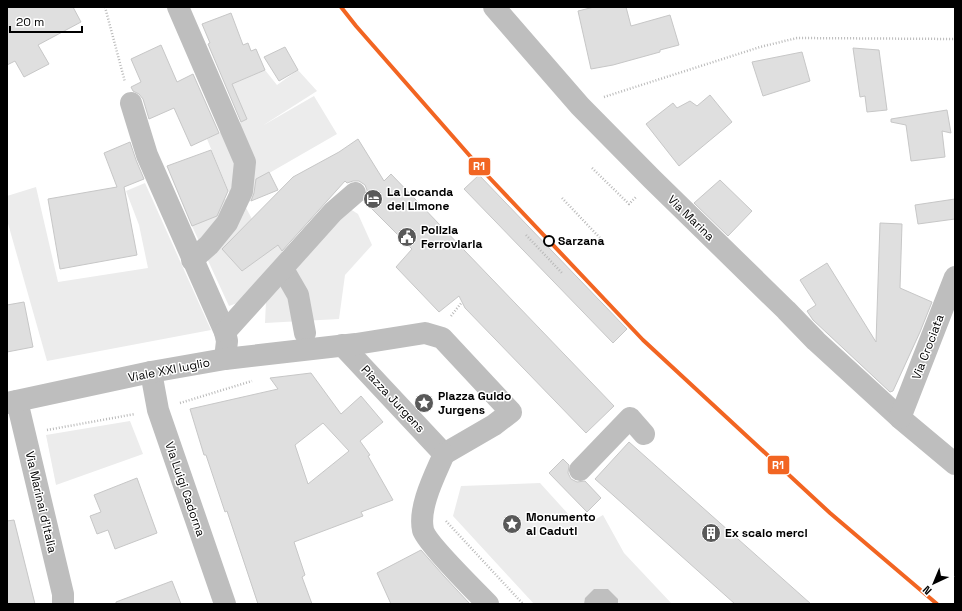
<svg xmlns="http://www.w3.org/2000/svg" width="962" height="611" font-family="'Space Grotesk',sans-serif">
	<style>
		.green { fill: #ececec }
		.water { fill: #bfbfbf }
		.building { fill: #dfdfdf; stroke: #c7c7c7; fill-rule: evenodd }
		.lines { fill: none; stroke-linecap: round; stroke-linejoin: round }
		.path { stroke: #b9b9b9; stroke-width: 2.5; stroke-dasharray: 1 2; stroke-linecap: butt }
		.minor { stroke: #bebebe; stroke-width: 22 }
		.rail-1-casing { stroke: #fff; stroke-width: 7 }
		.rail-1 { stroke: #f26522; stroke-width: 4 }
		.stop-dot { fill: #fff; stroke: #000; stroke-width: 2 }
		.labels { text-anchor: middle; stroke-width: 3; stroke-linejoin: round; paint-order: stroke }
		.poi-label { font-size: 12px; font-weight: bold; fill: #000; stroke: #fff; text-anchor: start }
		.street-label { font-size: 12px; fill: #000; stroke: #fff }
		.stop-label { font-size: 12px; font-weight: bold; fill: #000; stroke: #fff; text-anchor: start }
		.line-badge { stroke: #fff; stroke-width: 1.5 }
		.badge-label { font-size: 11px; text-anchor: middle; font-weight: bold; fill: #fff }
	</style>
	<rect width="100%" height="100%" fill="#fff"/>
	<!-- green -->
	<g class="green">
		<path d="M265,70L277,85L298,70L317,91L262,126L314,96L337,134L271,172L256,179L260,197L244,204L252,219L223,249L242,271L278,245L283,253L243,301L229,306L192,226L208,206L231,197L207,139L247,119L232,84Z"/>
		<path d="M145,183L211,330L47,361L7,220V196L36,187L58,282L148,268L139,225L126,191Z"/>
		<path d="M347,207L358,214L372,245L345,275L339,319L265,323L266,301Z"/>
		<path d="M130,421L143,454L56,485L46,435Z"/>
		<path d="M540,483L570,516L589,523L603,515L624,553L672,604H534L453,516L461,486Z"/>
	</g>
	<!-- water -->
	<path class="water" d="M594,589H608L618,599V604H584L585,598Z"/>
	<!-- building -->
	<g class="building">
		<path d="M7,7H73L81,22L38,45L49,64L24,77L15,61L7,65Z"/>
		<path d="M594,7H626L631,26L670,15L679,45L660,50V52L613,65L591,69L578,11Z"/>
		<path d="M231,13L243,45L248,43L251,51L256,49L265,70L232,84L247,119L241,122L208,44L210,43L202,24Z"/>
		<path d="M161,45L177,82L193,74L219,133L191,146L174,108L149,119L143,99L139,94L133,91L131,87L141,82L131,59Z"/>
		<path d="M285,47L298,70L279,81L264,57Z"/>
		<path d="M853,48L879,50L887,110L867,112L865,96L860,97Z"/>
		<path d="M802,52L810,81L763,96L752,62Z"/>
		<path d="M710,95L732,122L679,166L646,124L673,103L677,108L690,101L697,106Z"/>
		<path d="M947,110L951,133L942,131L945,157L911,161L906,125L891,122V119Z"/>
		<path d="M358,139L384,181L391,174L614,406L586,433L465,308L459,296L439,312L396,267L412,249L364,201L367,197V190L365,185L359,181H353L347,183L345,181L282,251L278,245L242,271L222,249L293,177L339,152Z"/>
		<path d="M130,142L136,160L144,179L124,187L137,255L60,269L48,199L117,187L104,153Z"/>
		<path d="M211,150L228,191L217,216L192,226L167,166Z"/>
		<path d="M269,172L278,190L251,201L254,193L256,179Z"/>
		<path d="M479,175L627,329L613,343L464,189Z"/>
		<path d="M720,180L752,211L728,236L694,203Z"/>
		<path d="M955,199V219L918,224L915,205Z"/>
		<path d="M880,223L902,224L900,288L932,302L920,332L893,391L890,392L813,320L807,311L816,305L800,280L827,263L876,342Z"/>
		<path d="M24,302L33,347L7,352V305Z"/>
		<path d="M311,373L341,414L361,396L383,422L360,441L370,455L368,456L393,500L361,512L363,516L294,542L305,575L302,577L312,604H258L227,511L225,512L206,455H204L190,409L278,389L270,378ZM323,423L349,451L308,484L295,445Z"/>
		<path d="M629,442L811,604H735L595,479Z"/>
		<path d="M563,459L569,465L568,473L571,479L577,482L585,481L601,498L587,512L549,473Z"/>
		<path d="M137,478L157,533L115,549L108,530L97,534L90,516L101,512L94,495Z"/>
		<path d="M14,520L35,604H7V521Z"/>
		<path d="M421,550L443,575L470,604H391L377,573Z"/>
		<path d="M172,581L181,604H116V602Z"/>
	</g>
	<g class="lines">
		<!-- path -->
		<g class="path">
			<path d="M105,7L125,82"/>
			<path d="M604,97L760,47L797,38L955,39"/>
			<path d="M592,168L629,204L637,196"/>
			<path d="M562,198L600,238"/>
			<path d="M526,235L562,273"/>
			<path d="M451,316L462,302"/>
			<path d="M180,403L252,381"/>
			<path d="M47,430L135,414"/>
			<path d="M446,521L523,604"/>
		</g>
		<!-- minor -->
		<g class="minor">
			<path d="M178,7L245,162L242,191L227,223L209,245L192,260"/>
			<path d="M494,7L580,106L652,179L786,310L816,341L900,418L955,464"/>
			<path d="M131,103L147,155L225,332L227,341L225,359"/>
			<path d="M283,269L298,295L305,333"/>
			<path d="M225,332L333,212L355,193"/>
			<path d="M342,345L444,454"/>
			<path d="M151,372L158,410L225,604"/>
			<path d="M17,401L63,594V604"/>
			<path d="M7,403L151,372L225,359L356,344L425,333L442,338L511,412L494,425L444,454"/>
			<path d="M900,418L955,277"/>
			<path d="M444,454C435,475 418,507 423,530C426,542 476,592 488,604"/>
			<path d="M580,470L630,418L644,434"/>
		</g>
		<defs>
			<path id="rail-1" d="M341,7L356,26L484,172L643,340L830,513L937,604"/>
		</defs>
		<!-- rail-1 casing -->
		<use href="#rail-1" class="rail-1-casing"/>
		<!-- rail-1 -->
		<use href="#rail-1" class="rail-1"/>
	</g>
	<!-- icons -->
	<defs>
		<symbol id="hotel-disc" viewBox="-11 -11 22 22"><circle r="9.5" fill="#595959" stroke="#fff"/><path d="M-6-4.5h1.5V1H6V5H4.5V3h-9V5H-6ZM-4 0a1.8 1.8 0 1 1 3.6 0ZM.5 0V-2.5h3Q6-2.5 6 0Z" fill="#fff"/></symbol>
		<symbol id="civic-disc" viewBox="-11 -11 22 22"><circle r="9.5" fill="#595959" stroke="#fff"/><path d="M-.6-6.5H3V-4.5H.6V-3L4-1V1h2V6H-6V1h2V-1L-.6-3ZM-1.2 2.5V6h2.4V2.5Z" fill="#fff"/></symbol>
		<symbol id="sight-disc" viewBox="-11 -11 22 22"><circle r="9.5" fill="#595959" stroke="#fff"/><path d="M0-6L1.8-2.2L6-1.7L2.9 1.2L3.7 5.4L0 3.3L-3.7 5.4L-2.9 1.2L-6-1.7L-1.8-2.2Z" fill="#fff"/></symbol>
		<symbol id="building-disc" viewBox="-11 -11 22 22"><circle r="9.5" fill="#595959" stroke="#fff"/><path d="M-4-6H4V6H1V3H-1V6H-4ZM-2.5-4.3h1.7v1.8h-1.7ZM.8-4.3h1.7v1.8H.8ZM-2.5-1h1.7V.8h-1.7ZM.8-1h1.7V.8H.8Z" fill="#fff"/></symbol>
	</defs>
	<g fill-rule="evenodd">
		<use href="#hotel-disc" x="362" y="188" width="22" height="22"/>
		<use href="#civic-disc" x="396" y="226" width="22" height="22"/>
		<use href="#sight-disc" x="413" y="392" width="22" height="22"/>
		<use href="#sight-disc" x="501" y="513" width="22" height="22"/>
		<use href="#building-disc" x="700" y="522" width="22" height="22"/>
	</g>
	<!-- markers -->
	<circle class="stop-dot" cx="549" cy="241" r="5"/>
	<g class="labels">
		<!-- poi labels -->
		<g class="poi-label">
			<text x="387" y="196">La Locanda<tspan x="387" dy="14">dei Limone</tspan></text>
			<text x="421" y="234">Polizia<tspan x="421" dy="14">Ferroviaria</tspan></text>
			<text x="438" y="400">Piazza Guido<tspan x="438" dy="14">Jurgens</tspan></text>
			<text x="526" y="521">Monumento<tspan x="526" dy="14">ai Caduti</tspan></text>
			<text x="725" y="537">Ex scalo merci</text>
		</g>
		<!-- street labels -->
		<g class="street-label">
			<text transform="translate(691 218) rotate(44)" y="4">Via Marina</text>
			<text transform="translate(928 347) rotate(-69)" y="4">Via Crociata</text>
			<text transform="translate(169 370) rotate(-11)" y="4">Viale XXI luglio</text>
			<text transform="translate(393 399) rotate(47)" y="4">Piazza Jurgens</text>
			<text transform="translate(185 489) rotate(71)" y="4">Via Luigi Cadorna</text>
			<text transform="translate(41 502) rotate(77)" y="4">Via Marinai d'Italia</text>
		</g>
		<!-- stop labels -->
		<g class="stop-label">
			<text x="558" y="245">Sarzana</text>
		</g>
	</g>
	<g class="line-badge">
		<rect x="468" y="157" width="23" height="19" rx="4" fill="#f26522"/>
		<rect x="767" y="455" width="23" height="20" rx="4" fill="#f26522"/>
	</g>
	<g class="badge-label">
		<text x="479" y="170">R1</text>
		<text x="778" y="469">R1</text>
	</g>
	<!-- border -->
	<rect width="962" height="611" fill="none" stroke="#000000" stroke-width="16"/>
	<!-- north arrow -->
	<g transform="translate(934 583) rotate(224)" stroke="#ffffff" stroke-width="3" paint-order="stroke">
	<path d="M0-3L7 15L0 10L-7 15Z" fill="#000000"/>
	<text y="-6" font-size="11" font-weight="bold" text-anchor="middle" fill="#000000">N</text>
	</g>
	<!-- scale -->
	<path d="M10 26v6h72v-6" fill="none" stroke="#000000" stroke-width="2"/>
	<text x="16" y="26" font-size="12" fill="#000000" stroke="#ffffff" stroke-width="3" paint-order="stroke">20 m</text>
</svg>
